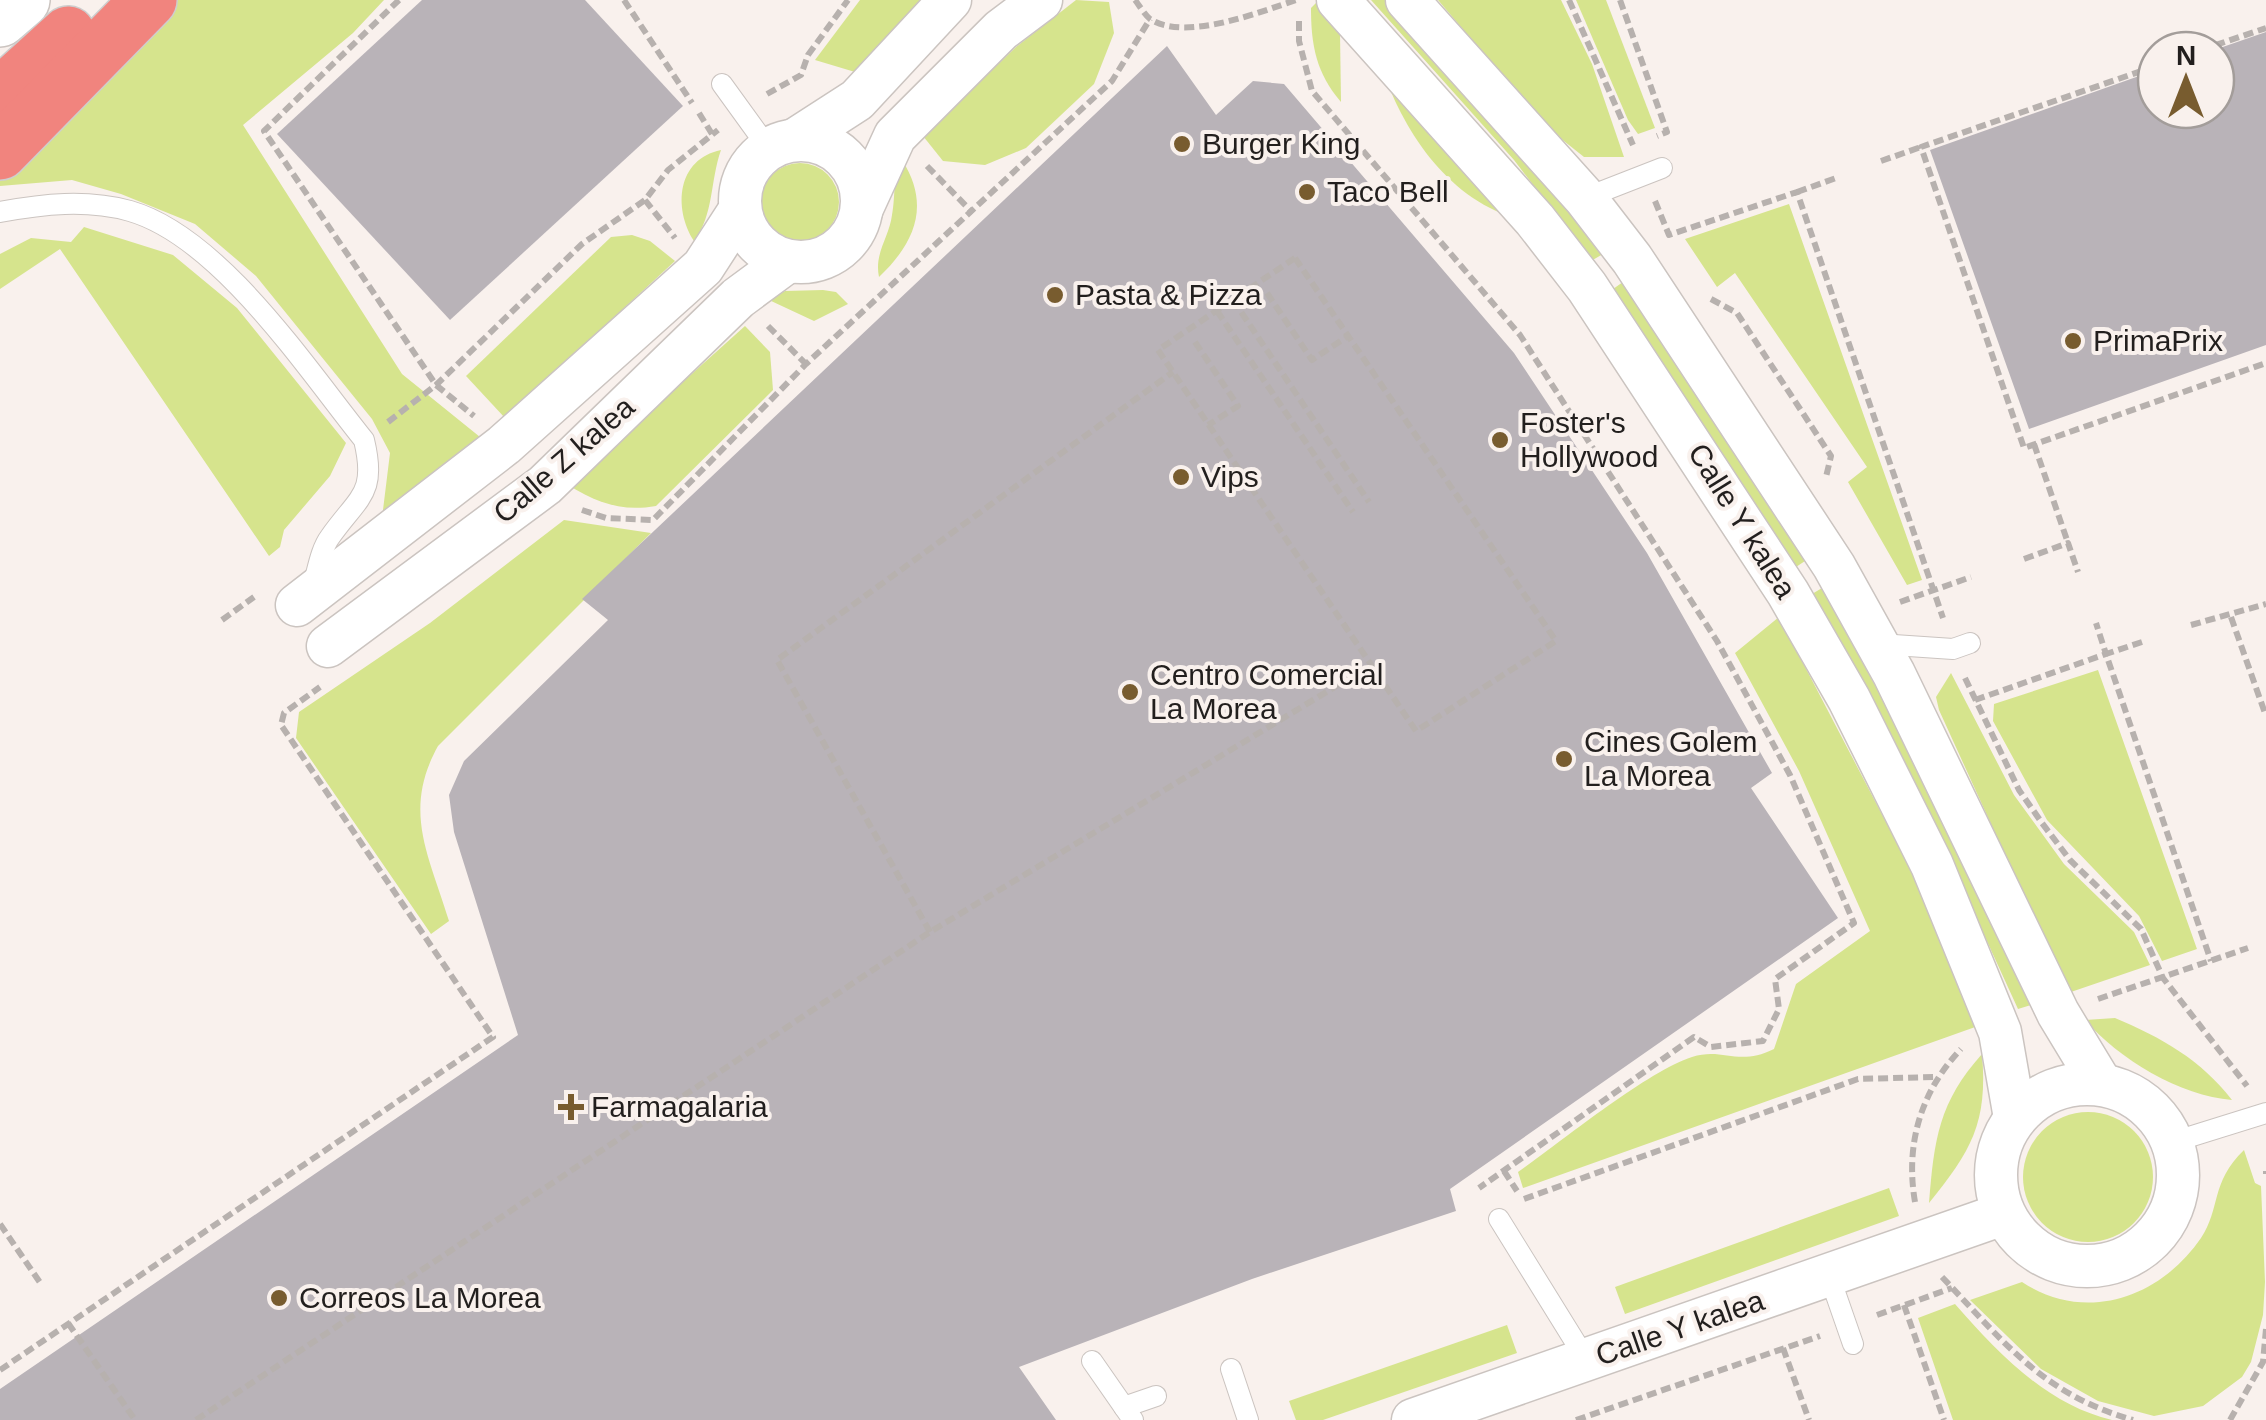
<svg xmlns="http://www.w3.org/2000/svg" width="2266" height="1420" font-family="Helvetica,sans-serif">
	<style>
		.green { fill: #d6e48d }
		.building { fill: #b9b3b8 }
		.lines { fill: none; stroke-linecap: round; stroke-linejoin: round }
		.lane-casing { stroke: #cbc4c0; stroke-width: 22 }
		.street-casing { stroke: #cbc4c0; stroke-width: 45 }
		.secondary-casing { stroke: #cbc4c0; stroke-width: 58 }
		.highway-casing { stroke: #cecece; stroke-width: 58 }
		.path { stroke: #b7b1ae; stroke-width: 6; stroke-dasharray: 10 5; stroke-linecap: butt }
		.lane { stroke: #fff; stroke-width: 20 }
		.street { stroke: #fff; stroke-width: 42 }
		.secondary { stroke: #fff; stroke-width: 55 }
		.highway { stroke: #f1847e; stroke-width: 55 }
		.poi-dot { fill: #785c2f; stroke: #f9f1ed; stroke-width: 4 }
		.labels { text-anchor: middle; stroke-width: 8; stroke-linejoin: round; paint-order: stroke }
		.poi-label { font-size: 30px; fill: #221f1e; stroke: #f9f1ed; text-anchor: start }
		.street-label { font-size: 30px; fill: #221f1e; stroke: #f9f1ed }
	</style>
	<rect width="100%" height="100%" fill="#f9f1ed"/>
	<!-- green -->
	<g class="green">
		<path d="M168,0H384L353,33L243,125L402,374L480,437L382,518L390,453L372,419L256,276L195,224L121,194L72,180L0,186V172Z"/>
		<path d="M860,0H921L855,72L815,60Z"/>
		<path d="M1076,0L1109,2L1114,33L1094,84L1026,148L985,165L943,161L923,136L1016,47Z"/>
		<path d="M1319,0L1340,33L1341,102C1316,73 1311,45 1311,8Z"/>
		<path d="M1371,0H1389L1513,138L1603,254L1591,261L1514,160Z"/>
		<path d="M1438,0H1561L1592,64L1624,157H1584L1545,126Z"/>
		<path d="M1576,0H1606L1655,128L1638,134L1628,120Z"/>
		<path d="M1378,57L1508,216C1440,191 1399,123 1378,57Z"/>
		<path d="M721,150C710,181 714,215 694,241C673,208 677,159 721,150Z"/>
		<path d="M902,160C931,205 915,243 879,277C874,253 889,238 892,215C896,194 892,179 902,160Z"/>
		<circle cx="800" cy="202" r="39"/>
		<path d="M1789,204L1922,580L1907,585L1848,482L1867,467L1735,273L1717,287L1685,239Z"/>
		<path d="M84,227L173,255L237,308L346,443L330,476L284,530L280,547L269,556L60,249L0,289V254L31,238L71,242Z"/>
		<path d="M632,235L650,241L675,261L505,418L466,376L611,237Z"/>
		<path d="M1623,282L1808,559L1796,567L1613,289Z"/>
		<path d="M823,290L836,292L848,304L814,321L769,300L785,291Z"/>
		<path d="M745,326L770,352L773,390L656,506C622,512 597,503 568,485Z"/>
		<path d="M564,520L651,533L438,746C402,811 429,855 449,921L431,934L296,738L299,712L430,623Z"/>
		<path d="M1822,588L1938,801L2031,1005L2018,1009L1925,806L1812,594Z"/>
		<path d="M1779,617L1910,868L1978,1026L1523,1188L1518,1172C1561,1142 1646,1072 1692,1057C1723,1047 1738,1067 1774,1049L1796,984L1870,931L1799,771L1735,653Z"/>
		<path d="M2098,670L2197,949L2162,961L2139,916L2047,820L1993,721L1994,704Z"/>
		<path d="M1951,673L2014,795L2064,864L2134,932L2150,965L2068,993L1939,710L1936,697Z"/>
		<path d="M2115,1018C2162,1038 2200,1059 2232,1100C2180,1096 2119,1059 2085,1020Z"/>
		<path d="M1982,1054C1988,1123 1971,1151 1929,1203C1934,1139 1939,1102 1982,1054Z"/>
		<circle cx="2088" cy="1177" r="65"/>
		<path d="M2244,1150L2255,1183L2261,1186L2265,1282L2263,1315L2251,1362L2242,1377L2203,1406L2154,1416L2098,1401L2041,1369L1970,1300L2022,1282C2085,1324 2160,1298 2201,1238C2221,1208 2210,1183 2244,1150Z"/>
		<path d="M1889,1188L1899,1216L1625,1314L1615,1287Z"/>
		<path d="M1955,1304C1998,1353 2047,1405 2112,1420H1953L1918,1318Z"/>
		<path d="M1507,1325L1517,1353L1323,1420H1296L1289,1401Z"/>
	</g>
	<!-- building -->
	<g class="building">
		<path d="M422,0H585L683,106L450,320L277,134Z"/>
		<path d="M2266,32V345L2029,429L1930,150L2156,70V110H2216L2214,50Z"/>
		<path d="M1167,46L1216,115L1253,81L1284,84L1514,353L1647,553L1772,773L1751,788L1838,918L1450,1189L1456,1211L1252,1279L1019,1367L1056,1420H0V1389L518,1035L454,832L449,795L464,761L608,620L582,599Z"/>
	</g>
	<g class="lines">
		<defs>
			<g id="lane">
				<path d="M722,84L769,149"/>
				<path d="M1585,198L1662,168"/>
				<path d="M0,212C43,204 86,199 130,211C220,237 306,368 364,440C377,494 359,496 330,537C321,549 318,568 314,582"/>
				<path d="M1879,644L1953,649L1970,643"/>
				<path d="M2173,1142L2266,1113"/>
				<path d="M1499,1219L1587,1361"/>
				<path d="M1829,1275L1853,1344"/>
				<path d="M1092,1361L1133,1420"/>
				<path d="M1231,1369L1248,1420"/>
				<path d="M1124,1407L1156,1396"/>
			</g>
			<g id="street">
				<path d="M1338,0L1535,220L1587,287L1788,593L1849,699L1932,865L2000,1032L2015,1118"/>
				<path d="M1407,0L1585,198L1632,259L1834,566L1894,674L2058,1013L2101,1084"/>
				<circle cx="801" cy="201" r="61"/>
				<path d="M795,140L857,100L950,0"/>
				<path d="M862,208L895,136L1001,30L1041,0"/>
				<path d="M297,605L504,445L703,267L740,210"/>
				<path d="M328,646L545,485L738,298L788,261"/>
				<circle cx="2087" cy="1175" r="91"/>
				<path d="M1413,1420L2003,1214"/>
			</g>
			<path id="secondary" d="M0,19L22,0"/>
			<g id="highway">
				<path d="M0,96L68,34"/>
				<path d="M0,152L149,0"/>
			</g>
		</defs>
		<!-- lane casing -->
		<use href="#lane" class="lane-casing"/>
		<!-- street casing -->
		<use href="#street" class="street-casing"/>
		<!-- secondary casing -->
		<use href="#secondary" class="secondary-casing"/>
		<!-- highway casing -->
		<use href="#highway" class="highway-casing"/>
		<!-- path -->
		<g class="path">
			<path d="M399,0L264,131L436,385L474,416"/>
			<path d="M624,0L692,103"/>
			<path d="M1135,0C1139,5 1145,15 1150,19C1185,42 1260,12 1296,0"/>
			<path d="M1569,0L1633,145"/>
			<path d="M1620,0L1667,132L1657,136"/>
			<path d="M1299,21V41L1312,91L1520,335L1717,641L1790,775L1854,923L1775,979L1779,1009L1763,1041L1711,1047L1694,1037L1479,1188"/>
			<path d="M2201,50L2266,28"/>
			<path d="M2156,66L1921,147L2024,448L2266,363"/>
			<path d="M767,94L801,75L808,55L848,0"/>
			<path d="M699,113L712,134"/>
			<path d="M1881,161L1921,147"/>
			<path d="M927,166L973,213"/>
			<path d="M1797,192L1839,177"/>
			<path d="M645,200L675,238"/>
			<path d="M1655,201L1669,235L1797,192L1943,618"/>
			<path d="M1295,258L1556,641L1416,731L1158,350Z"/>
			<path d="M1267,293L1312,360L1348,336"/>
			<path d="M1711,299L1737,313L1831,456L1826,477"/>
			<path d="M1233,300L1369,502"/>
			<path d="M1217,311L1353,512"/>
			<path d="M768,326L806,364"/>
			<path d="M1195,342L1238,406L1208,425"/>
			<path d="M388,422L436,385L582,244L645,200L668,170L718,130"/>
			<path d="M2034,444L2068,543"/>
			<path d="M582,510L606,518L653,520L806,364L1112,81L1150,19"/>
			<path d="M2024,559L2068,543L2078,572"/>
			<path d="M1900,602L1971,577"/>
			<path d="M2231,617L2266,716"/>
			<path d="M222,620L254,597"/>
			<path d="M2191,625L2266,604"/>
			<path d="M2142,642L2106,654L2211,961"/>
			<path d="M1965,678L2019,790L2042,823L2070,860L2141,929L2163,978L2247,1086"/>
			<path d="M1975,700L2106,654L2096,623"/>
			<path d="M930,932L777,660L1173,372"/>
			<path d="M2098,999L2248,948"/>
			<path d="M1504,1171L1517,1191"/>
			<path d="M2266,1171V1174"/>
			<path d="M1524,1199L1858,1079L1935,1077"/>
			<path d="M1915,1202C1905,1144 1921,1091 1961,1049"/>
			<path d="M0,1224L41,1284"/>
			<path d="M1942,1277C2004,1342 2042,1394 2133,1420"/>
			<path d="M1904,1305L1944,1420"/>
			<path d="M1877,1315L1952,1288"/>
			<path d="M68,1323L135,1420"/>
			<path d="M1783,1348L1809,1420"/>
			<path d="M0,1370L493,1037L281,725L284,713L320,687"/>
			<path d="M196,1420L930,932L1371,665"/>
			<path d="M1576,1420L1820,1336"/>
			<path d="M2230,1420L2263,1362L2266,1329"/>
		</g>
		<!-- lane -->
		<use href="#lane" class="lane"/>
		<!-- street -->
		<use href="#street" class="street"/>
		<!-- secondary -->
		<use href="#secondary" class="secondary"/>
		<!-- highway -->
		<use href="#highway" class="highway"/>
	</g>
	<!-- markers -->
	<g class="poi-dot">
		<circle cx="1182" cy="144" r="10"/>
		<circle cx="1307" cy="192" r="10"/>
		<circle cx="1055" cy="295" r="10"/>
		<circle cx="2073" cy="341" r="10"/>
		<circle cx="1500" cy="440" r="10"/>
		<circle cx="1181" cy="477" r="10"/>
		<circle cx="1130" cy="692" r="10"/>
		<circle cx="1564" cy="759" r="10"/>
		<path d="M566 1092h10v10h10v10h-10v10h-10v-10h-10v-10h10z"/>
		<circle cx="279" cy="1298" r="10"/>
	</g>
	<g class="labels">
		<!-- poi labels -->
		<g class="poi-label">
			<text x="1202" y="154">Burger King</text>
			<text x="1327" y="202">Taco Bell</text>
			<text x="1075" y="305">Pasta &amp; Pizza</text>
			<text x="2093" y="351">PrimaPrix</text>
			<text x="1520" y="433">Foster's<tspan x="1520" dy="34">Hollywood</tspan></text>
			<text x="1201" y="487">Vips</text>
			<text x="1150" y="685">Centro Comercial<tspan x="1150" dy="34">La Morea</tspan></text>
			<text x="1584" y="752">Cines Golem<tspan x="1584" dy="34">La Morea</tspan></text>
			<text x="591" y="1117">Farmagalaria</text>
			<text x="299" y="1308">Correos La Morea</text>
		</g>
		<!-- street labels -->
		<g class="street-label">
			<text transform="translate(564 460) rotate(-41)" y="10">Calle Z kalea</text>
			<text transform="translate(1742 521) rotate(58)" y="10">Calle Y kalea</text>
			<text transform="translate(1680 1328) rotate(-19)" y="10">Calle Y kalea</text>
		</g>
	</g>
	<!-- north arrow -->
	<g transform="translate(2186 80)"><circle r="48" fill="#f9f1ed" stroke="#a39d9a" stroke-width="2.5"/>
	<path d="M0-8L18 38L0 25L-18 38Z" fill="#785c2f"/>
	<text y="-15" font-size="28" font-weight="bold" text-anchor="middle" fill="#221f1e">N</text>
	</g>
</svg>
